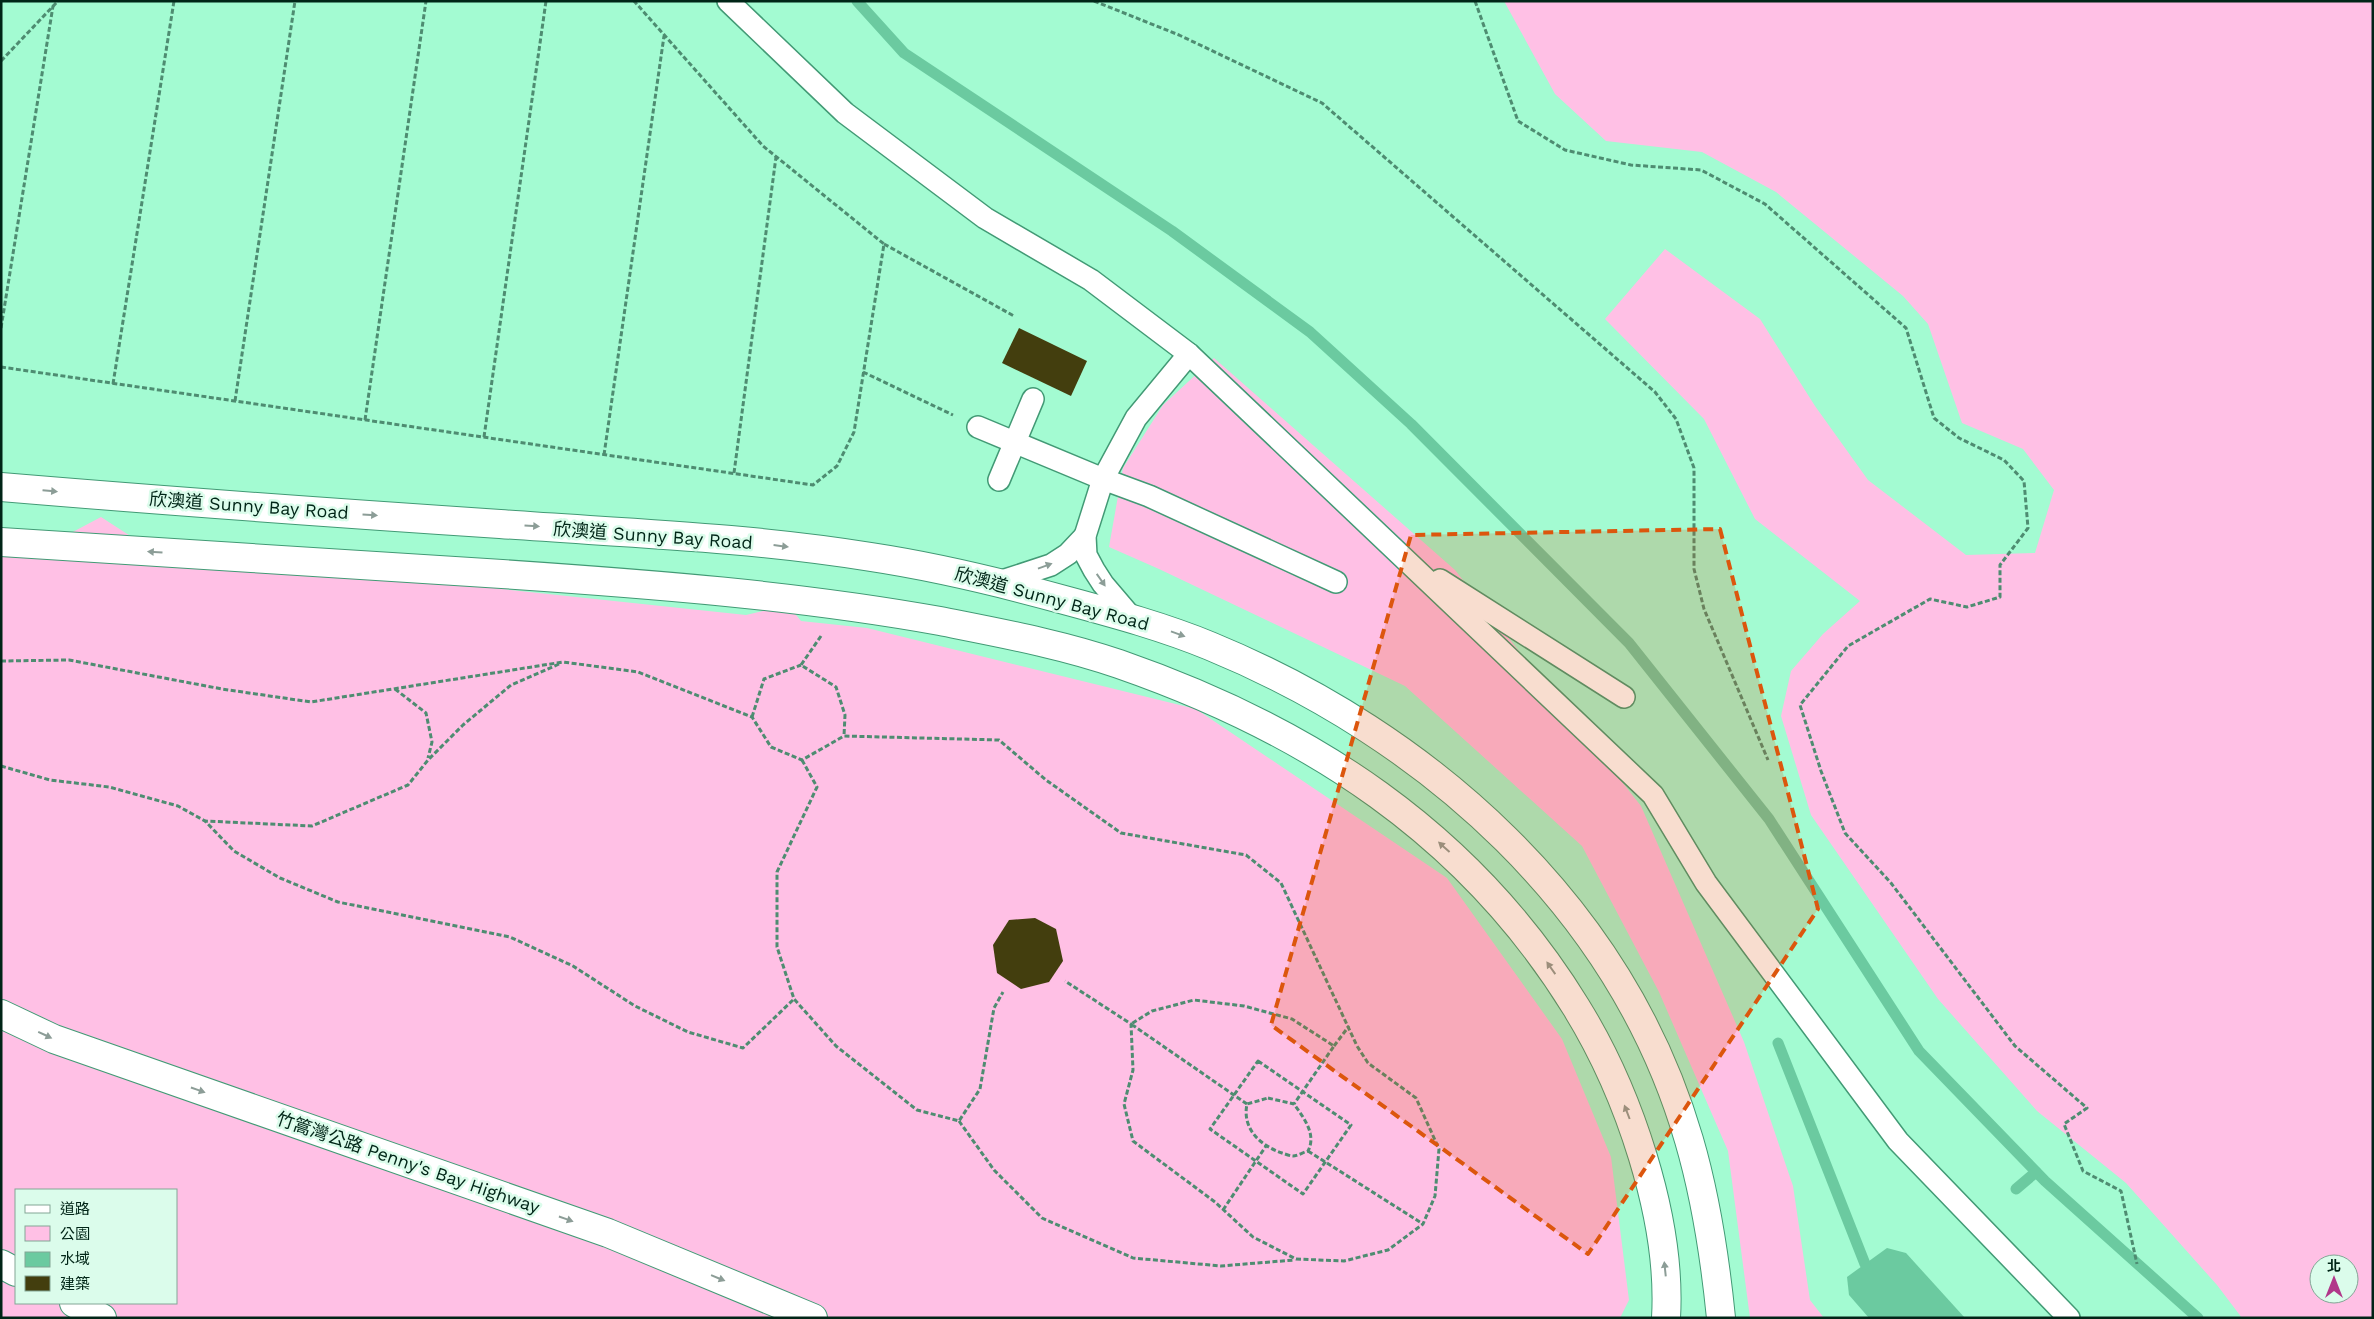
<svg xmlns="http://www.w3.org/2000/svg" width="2374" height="1319" font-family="'Work Sans','Noto Sans TC',sans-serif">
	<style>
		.green { fill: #ffc0e5; fill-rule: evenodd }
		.water { fill: #6bcaa0 }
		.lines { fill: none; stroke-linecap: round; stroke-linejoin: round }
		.stream { stroke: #6bcaa0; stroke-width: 11 }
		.building { fill: #433e0e }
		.lane-casing { stroke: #429a75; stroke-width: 24 }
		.secondary-casing { stroke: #429a75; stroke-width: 30 }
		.highway-casing { stroke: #429a75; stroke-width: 30 }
		.path { stroke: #4e8c71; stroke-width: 3; stroke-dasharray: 5 2.5; stroke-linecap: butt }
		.lane { stroke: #fff; stroke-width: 21 }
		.secondary { stroke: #fff; stroke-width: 28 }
		.highway { stroke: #fff; stroke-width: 28 }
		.oneway { fill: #8c9d97 }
		.marked { fill: #dc560d; fill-opacity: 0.2; stroke: #dc560d; stroke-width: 4; stroke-dasharray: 10 6; stroke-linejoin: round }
		.labels { text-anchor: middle; stroke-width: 5; stroke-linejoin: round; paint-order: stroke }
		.street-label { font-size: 18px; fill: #002517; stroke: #dbfceb }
	</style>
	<rect width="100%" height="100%" fill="#a3fbd2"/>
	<!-- green -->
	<g class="green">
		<path d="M1504,1H2373V1318H2242L2217,1285L2126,1183L2037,1111L1938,999L1811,815L1781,716L1791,671L1823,634L1860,601L1755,519L1704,419L1605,319L1665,249L1760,319L1815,406L1868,480L1966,555L2035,553L2054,490L2023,449L1962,423L1928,324L1903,296L1776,192L1702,152L1606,141L1555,94ZM2319,1264H2349V1294H2319Z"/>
		<path d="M1214,358L1455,570L1641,806L1744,1042L1793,1186L1810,1300L1824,1318H1750L1728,1151L1659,992L1582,846L1405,686L1159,569L1109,547L1123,468L1163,405Z"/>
		<path d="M101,517L155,552L746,615L788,605L801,621L867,628L1196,709L1447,878L1562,1039L1611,1157L1629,1300L1620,1318H1V539L52,543ZM16,1190H176V1303H16Z"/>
	</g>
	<!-- water -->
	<path class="water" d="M1887,1248L1906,1253L1965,1318H1869L1849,1295L1847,1277Z"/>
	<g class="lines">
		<!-- stream -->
		<g class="stream">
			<path d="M857,1L904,53L1172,231L1310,332L1411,424L1629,643L1769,819L1919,1051L2045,1181L2198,1318"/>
			<path d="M1778,1043L1865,1264"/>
			<path d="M2016,1189L2036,1172"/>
		</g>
	</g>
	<!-- building -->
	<g class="building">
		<path d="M1019,328L1087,361L1071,396L1002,363Z"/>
		<path d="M1035,918L1056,929L1063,961L1049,982L1021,989L997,973L993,945L1009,920Z"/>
	</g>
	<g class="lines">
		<defs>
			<g id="lane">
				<path d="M728,1L845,113L985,218L1091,280L1189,354L1653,795L1706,883L1898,1141L2069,1318"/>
				<path d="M978,427L1103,479L1149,496L1336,582"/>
				<path d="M999,480L1033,399"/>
				<path d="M1440,580L1624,697"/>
				<path d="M999,582L1051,565L1068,554L1085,536"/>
				<path d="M1132,618L1103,584L1094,570L1086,555L1085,536L1103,479L1136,418L1189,354"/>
			</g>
			<g id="secondary">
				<path d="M1,487C167,501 334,513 500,524C623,533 748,537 871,557C937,567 1003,583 1068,601C1116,614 1164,627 1210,646C1429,736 1621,907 1689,1140C1706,1198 1715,1258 1721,1318"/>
				<path d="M1,542C168,553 335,563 502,574C649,584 795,595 940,621C1000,633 1061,644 1119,664C1309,730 1469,833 1576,1007C1628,1091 1672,1218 1666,1318"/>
			</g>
			<g id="highway">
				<path d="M1,1014L54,1039L608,1233L813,1318"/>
				<path d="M1,1264L16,1272"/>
				<path d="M74,1303L102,1318"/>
			</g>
		</defs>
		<!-- lane casing -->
		<use href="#lane" class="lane-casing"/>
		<!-- secondary casing -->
		<use href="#secondary" class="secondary-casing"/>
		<!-- highway casing -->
		<use href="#highway" class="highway-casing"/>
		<!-- path -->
		<g class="path">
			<path d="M1094,1L1179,35L1322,103L1655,392L1676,419L1694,468V569L1704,609L1768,760"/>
			<path d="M1475,1L1518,121L1565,150L1631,165L1701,170L1765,204L1906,328L1934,418L1959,438L2004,460L2024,481L2028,528L2000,565V597L1967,607L1930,599L1848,646L1800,705L1821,771L1845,833L1891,883L2015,1046L2087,1108L2064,1124L2083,1171L2121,1191L2137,1264"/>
			<path d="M1,61L58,1"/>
			<path d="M884,244L1014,316"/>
			<path d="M1,328L53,6"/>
			<path d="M1,367L813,485L837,466L854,432L884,244L763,146L634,1"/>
			<path d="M863,372L953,415"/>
			<path d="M113,384L174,1"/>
			<path d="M235,401L295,1"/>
			<path d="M365,420L426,1"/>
			<path d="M484,437L546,1"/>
			<path d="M604,455L664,36"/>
			<path d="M734,473L776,157"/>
			<path d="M821,636L801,665L836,687L845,715L844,736"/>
			<path d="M1,661L69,660L222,689L311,702L563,662L638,672L752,717L771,747L802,760L844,736L999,740L1046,780L1121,833L1246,855L1281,883L1357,1046L1368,1063L1416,1098L1439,1149L1435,1196L1423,1224L1388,1250L1344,1261L1296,1259L1253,1237L1215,1202L1133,1141L1124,1104L1133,1070L1131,1024L1065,981"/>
			<path d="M559,664L511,685L463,725L428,760L408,785L312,826L205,821L234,851L280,878L338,902L510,937L573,966L635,1006L688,1032L743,1048L794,999"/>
			<path d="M395,689L426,713L432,742L428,758"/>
			<path d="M752,717L764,679L801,665"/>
			<path d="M802,760L817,787L777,872V947L794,999L836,1046L917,1110L959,1121L980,1089L994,1008L1003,992"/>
			<path d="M1,766L50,780L109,787L178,806L205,821"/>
			<path d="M1334,1046L1349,1026"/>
			<path d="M1258,1061L1351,1125L1303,1194L1210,1129Z"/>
			<path d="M1268,1098L1294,1104C1303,1117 1317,1134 1308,1151C1304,1152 1297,1156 1293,1156C1290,1156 1285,1154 1282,1153C1259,1145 1242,1128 1247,1104Z"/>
			<path d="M1247,1104L1131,1024L1152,1011L1194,1000L1244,1006L1292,1019L1334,1046L1294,1104"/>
			<path d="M959,1121L994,1170L1042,1218L1133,1258L1221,1266L1294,1260"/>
			<path d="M1308,1151L1423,1224"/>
			<path d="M1223,1210L1266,1146"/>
		</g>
		<!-- lane -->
		<use href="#lane" class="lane"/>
		<!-- secondary -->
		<use href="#secondary" class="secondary"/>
		<!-- highway -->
		<use href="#highway" class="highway"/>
	</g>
	<!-- one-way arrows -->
	<defs><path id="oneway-solid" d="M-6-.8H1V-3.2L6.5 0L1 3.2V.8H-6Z" transform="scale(1.25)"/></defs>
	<g class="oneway">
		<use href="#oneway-solid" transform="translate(50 491) rotate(5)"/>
		<use href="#oneway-solid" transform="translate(370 515) rotate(4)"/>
		<use href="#oneway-solid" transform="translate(532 526) rotate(4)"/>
		<use href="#oneway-solid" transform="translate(781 546) rotate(7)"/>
		<use href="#oneway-solid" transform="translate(155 552) rotate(-176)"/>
		<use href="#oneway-solid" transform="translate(1045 566) rotate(-20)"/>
		<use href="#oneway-solid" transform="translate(1101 580) rotate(55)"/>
		<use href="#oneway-solid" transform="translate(1178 634) rotate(20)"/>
		<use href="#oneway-solid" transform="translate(1444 847) rotate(-138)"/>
		<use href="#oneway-solid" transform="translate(1551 968) rotate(-125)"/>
		<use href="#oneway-solid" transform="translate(45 1035) rotate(25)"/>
		<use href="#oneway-solid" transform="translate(198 1090) rotate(19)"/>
		<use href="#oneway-solid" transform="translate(1627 1112) rotate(-111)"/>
		<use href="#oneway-solid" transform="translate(566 1219) rotate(19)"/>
		<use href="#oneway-solid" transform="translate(1665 1269) rotate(-96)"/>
		<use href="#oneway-solid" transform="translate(718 1278) rotate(22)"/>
	</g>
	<!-- marked area -->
	<path class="marked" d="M1720,529L1818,909L1588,1254L1271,1025L1411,535Z"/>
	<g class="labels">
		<!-- street labels -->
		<g class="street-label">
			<text transform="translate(249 506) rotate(4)" y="6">欣澳道 Sunny Bay Road</text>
			<text transform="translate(653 536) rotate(4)" y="6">欣澳道 Sunny Bay Road</text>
			<text transform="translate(1052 599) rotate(15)" y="6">欣澳道 Sunny Bay Road</text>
			<text transform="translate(408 1163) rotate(19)" y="6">竹篙灣公路 Penny's Bay Highway</text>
		</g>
	</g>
	<!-- border -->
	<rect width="2374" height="1319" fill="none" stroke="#002517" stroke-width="5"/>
	<!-- legend -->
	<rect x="15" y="1189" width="162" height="115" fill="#dbfceb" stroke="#83a696"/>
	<rect x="25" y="1205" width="25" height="8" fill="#ffffff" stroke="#83a696"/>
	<text x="60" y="1214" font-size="15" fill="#002517">道路</text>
	<rect x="25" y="1226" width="25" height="15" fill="#ffc0e5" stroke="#83a696"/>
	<text x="60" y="1239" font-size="15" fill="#002517">公園</text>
	<rect x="25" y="1252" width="25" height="15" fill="#6bcaa0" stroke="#83a696"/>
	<text x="60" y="1264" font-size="15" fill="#002517">水域</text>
	<rect x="25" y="1276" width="25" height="15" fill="#433e0e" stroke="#83a696"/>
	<text x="60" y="1289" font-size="15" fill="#002517">建築</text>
	<!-- north arrow -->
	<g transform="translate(2334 1279)"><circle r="24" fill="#dbfceb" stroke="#83a696"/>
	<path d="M0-4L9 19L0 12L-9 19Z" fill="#b1378a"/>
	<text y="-8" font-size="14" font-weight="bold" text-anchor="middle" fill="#002517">北</text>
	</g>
</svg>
